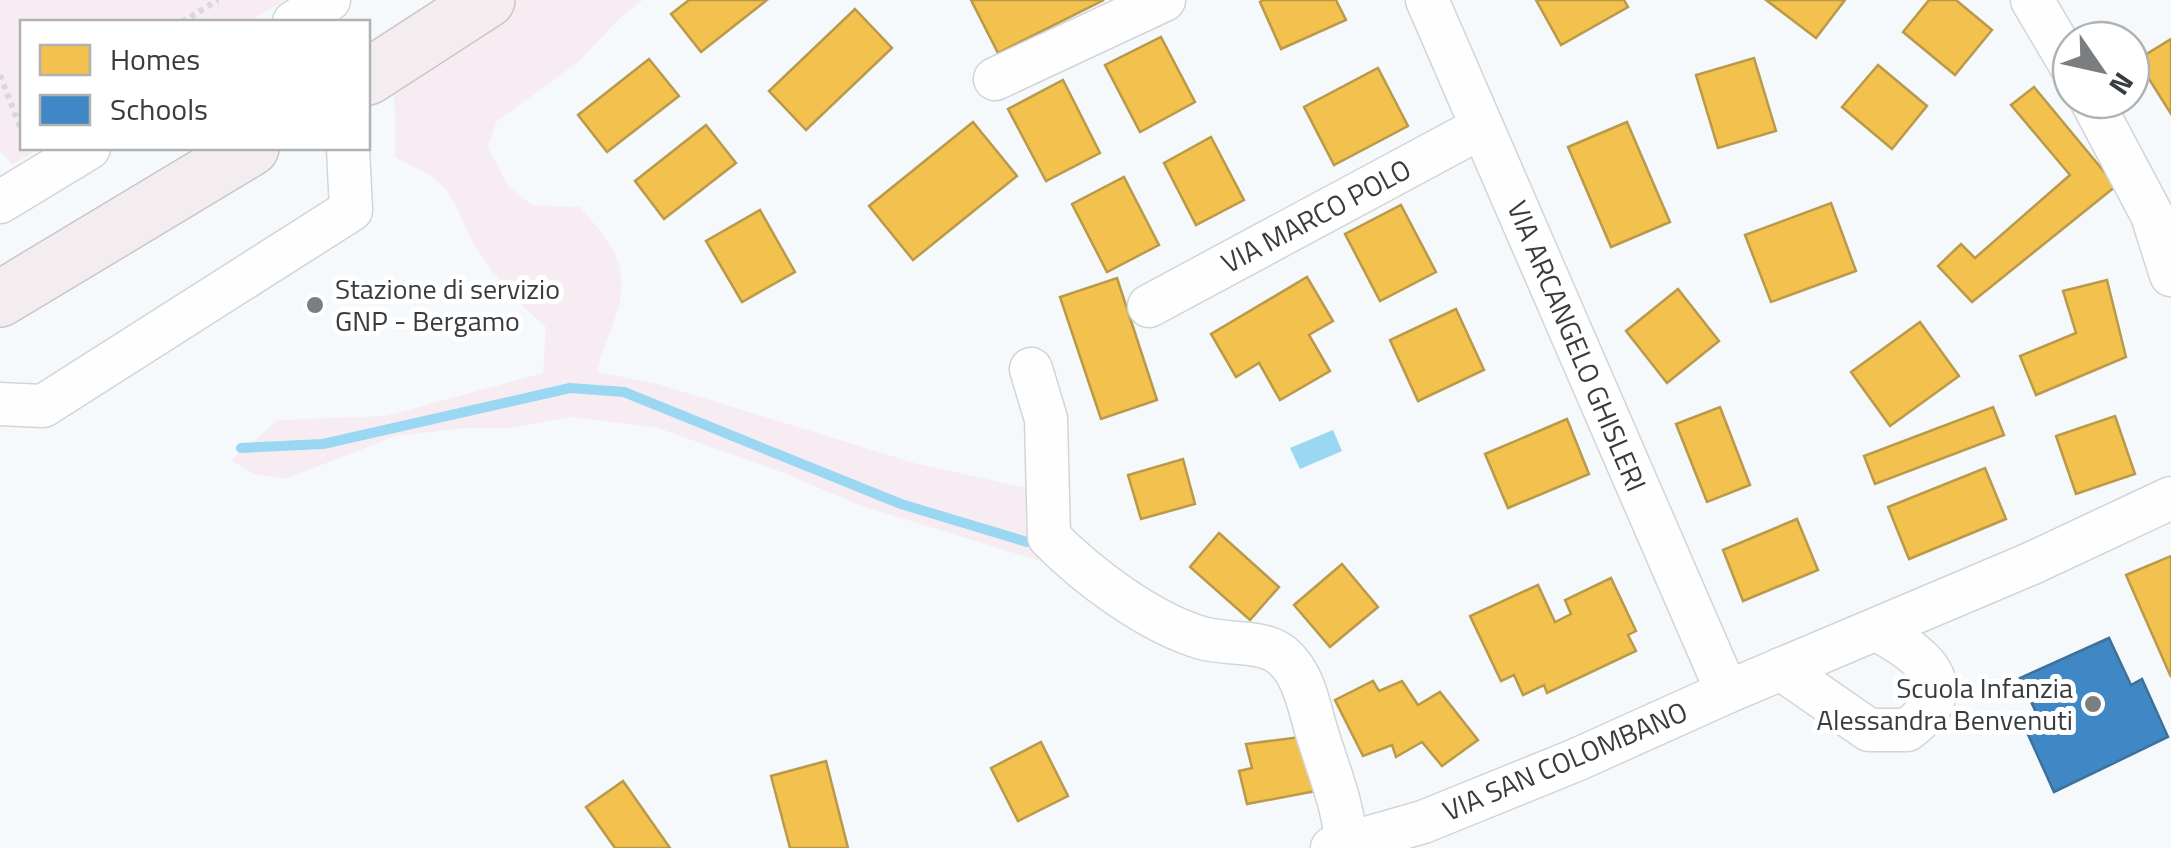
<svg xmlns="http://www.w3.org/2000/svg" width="2171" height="848" font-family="'Titillium Web',sans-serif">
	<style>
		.green { fill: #f7ecf2 }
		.water { fill: #99d7f3 }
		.homes { fill: #f2c14e; stroke: #ba9949; stroke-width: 2.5 }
		.schools { fill: #3f88c5; stroke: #3d719c; stroke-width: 2.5 }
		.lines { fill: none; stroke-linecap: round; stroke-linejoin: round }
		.stream { stroke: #99d7f3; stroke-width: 10 }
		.minor-casing { stroke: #d2d5d7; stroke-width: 45 }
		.highway-casing { stroke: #cbc5c9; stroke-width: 58 }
		.path { stroke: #d7d9da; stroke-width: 6; stroke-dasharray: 5 5; stroke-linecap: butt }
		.minor { stroke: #fefefe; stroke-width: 42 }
		.highway { stroke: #f4edf0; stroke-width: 55 }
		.poi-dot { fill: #7a7e80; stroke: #fff; stroke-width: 4 }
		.labels { text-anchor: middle; stroke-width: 10; stroke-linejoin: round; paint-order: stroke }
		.street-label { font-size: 28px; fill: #383c3e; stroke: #fff }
		.poi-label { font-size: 28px; fill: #383c3e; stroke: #fff; text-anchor: start }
	</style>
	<rect width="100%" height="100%" fill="#f5f9fb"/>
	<!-- green -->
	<g class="green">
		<path d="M0,0H285L248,22H22V148H40L12,165L0,151Z"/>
		<path d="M508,0H643L622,16L578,62L496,122L488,147L508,186L532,205L580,207C609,241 632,265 617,312C611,333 601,351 597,372L658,384L914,463L1036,490L1043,562L859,505L784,473L658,428L571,417L510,428H465L396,436L285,479L254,474L231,460L278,420L386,416L543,373L546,327C519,305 494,276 475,246C462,225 457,196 436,180C424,170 408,165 395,157L394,80Z"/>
	</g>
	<!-- water -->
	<path class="water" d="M1333,430L1342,451L1300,469L1290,448Z"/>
	<!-- homes -->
	<g class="homes">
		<path d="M689,0H767L701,52L671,14Z"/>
		<path d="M971,0H1104L998,53Z"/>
		<path d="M1263,0H1336L1346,20L1281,49L1260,2Z"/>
		<path d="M1536,0H1624L1628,7L1561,45Z"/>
		<path d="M1766,0H1845L1816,38Z"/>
		<path d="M1929,0H1956L1992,30L1955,75L1903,32Z"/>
		<path d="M855,9L892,48L806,130L769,91Z"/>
		<path d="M1161,37L1195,102L1140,132L1105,65Z"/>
		<path d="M2171,39V114L2137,60Z"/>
		<path d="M1754,58L1776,131L1718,148L1696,75Z"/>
		<path d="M649,59L679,96L607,152L578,115Z"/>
		<path d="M1878,65L1927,106L1892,149L1842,107Z"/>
		<path d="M1378,68L1408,126L1334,165L1304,107Z"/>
		<path d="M1063,80L1100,153L1046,181L1008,109Z"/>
		<path d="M2034,87L2116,186L1972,302L1938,266L1961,244L1975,258L2070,175L2011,105Z"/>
		<path d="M973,122L1017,176L913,260L869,206Z"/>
		<path d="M1627,122L1670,222L1611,247L1568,147Z"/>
		<path d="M706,125L736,163L664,219L635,181Z"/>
		<path d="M1211,137L1244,200L1196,225L1164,163Z"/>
		<path d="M1124,177L1159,245L1107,272L1072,204Z"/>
		<path d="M1831,203L1856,271L1771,302L1745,235Z"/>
		<path d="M1401,205L1436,272L1380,301L1345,234Z"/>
		<path d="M760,210L795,272L742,302L706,241Z"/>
		<path d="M1307,277L1333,321L1309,335L1330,371L1280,400L1259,363L1236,377L1211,334Z"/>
		<path d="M1117,278L1157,400L1101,419L1060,297Z"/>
		<path d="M2107,280L2126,357L2036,395L2020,356L2076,333L2063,291Z"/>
		<path d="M1678,289L1719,341L1667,383L1626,331Z"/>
		<path d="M1456,309L1484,370L1418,401L1390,340Z"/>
		<path d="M1920,322L1959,376L1890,426L1851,372Z"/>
		<path d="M1720,407L1750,485L1707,502L1676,424Z"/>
		<path d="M1993,407L2004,435L1875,484L1864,456Z"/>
		<path d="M2115,416L2135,474L2076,494L2056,436Z"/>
		<path d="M1567,419L1589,474L1508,508L1485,454Z"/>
		<path d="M1183,459L1195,504L1141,519L1128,475Z"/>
		<path d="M1985,468L2006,519L1909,559L1888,507Z"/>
		<path d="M1797,519L1818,570L1743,601L1723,550Z"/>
		<path d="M1219,533L1279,587L1250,620L1190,567Z"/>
		<path d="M2171,556V677L2126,575Z"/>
		<path d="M1342,564L1378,607L1330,647L1294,605Z"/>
		<path d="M1611,578L1636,631L1628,635L1636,651L1547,693L1544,685L1523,695L1514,675L1501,681L1470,616L1538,585L1555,622L1571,614L1565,600Z"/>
		<path d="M1373,681L1379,691L1402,681L1418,705L1440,692L1478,740L1442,766L1422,742L1396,757L1392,745L1363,756L1335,700Z"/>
		<path d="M1300,737L1321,790L1247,804L1239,771L1252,768L1246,744Z"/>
		<path d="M1041,742L1068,796L1018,821L991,768Z"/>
		<path d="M826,761L848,848H790L771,776Z"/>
		<path d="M623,781L670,848H615L586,807Z"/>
	</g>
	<!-- schools -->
	<path class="schools" d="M2109,638L2131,685L2142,679L2168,737L2054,792L2026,730L2041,723L2020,678Z"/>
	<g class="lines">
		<!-- stream -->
		<path class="stream" d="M241,448L323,444L570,388L624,392L901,504L1027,542"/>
		<defs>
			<g id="minor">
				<path d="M1427,0L1727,692"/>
				<path d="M2032,0L2071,66"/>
				<path d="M294,22L329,0"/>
				<path d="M995,79L1164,0"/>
				<path d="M2091,100L2152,215L2171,275"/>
				<path d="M0,202L89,148"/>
				<path d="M1149,306L1482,127"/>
				<path d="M1031,369L1046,419L1049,537C1087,576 1150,623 1202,638C1227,645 1256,640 1277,652C1284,656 1293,666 1297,674C1307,691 1311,714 1317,733C1328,769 1344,806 1346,844"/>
				<path d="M0,404L43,406L351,210L348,148"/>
				<path d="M1781,669L1869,730H1907C1966,687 1922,654 1877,630"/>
				<path d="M1332,848L1423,822L1576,760L1727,692L2030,564L2171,498"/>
			</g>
			<g id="highway">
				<path d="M368,77L487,0"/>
				<path d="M0,299L251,148"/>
			</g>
		</defs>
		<!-- minor casing -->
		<use href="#minor" class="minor-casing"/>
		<!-- highway casing -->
		<use href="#highway" class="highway-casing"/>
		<!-- path -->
		<g class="path">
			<path d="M182,22L218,0"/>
			<path d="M0,75L22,132"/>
		</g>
		<!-- minor -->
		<use href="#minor" class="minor"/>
		<!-- highway -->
		<use href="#highway" class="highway"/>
	</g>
	<!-- markers -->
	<g class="poi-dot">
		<circle cx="315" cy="305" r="10"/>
		<circle cx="2093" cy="704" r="10"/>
	</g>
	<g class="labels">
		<!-- street labels -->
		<g class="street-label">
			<text transform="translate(1316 216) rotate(-28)" y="10">VIA MARCO POLO</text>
			<text transform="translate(1577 346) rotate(67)" y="10">VIA ARCANGELO GHISLERI</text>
			<text transform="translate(1565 761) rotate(-23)" y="10">VIA SAN COLOMBANO</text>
		</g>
		<!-- poi labels -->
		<g class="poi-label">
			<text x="335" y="299">Stazione di servizio<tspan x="335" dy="32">GNP - Bergamo</tspan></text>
			<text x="2073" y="698" text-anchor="end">Scuola Infanzia<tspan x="2073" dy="32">Alessandra Benvenuti</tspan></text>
		</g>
	</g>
	<!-- legend -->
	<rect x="20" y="20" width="350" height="130" fill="#ffffff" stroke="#afb1b2" stroke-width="2.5"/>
	<rect x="40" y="45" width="50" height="30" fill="#f2c14e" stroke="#afb1b2" stroke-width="2.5"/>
	<text x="110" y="70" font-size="30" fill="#383c3e">Homes</text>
	<rect x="40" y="95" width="50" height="30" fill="#3f88c5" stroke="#afb1b2" stroke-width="2.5"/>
	<text x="110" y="120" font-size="30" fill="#383c3e">Schools</text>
	<!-- north arrow -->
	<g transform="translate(2101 70) rotate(124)"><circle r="48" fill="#ffffff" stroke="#afb1b2" stroke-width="2.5"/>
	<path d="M0-8L18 38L0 25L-18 38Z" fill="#7a7e80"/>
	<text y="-15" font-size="28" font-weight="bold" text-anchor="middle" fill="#383c3e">N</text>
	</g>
</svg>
